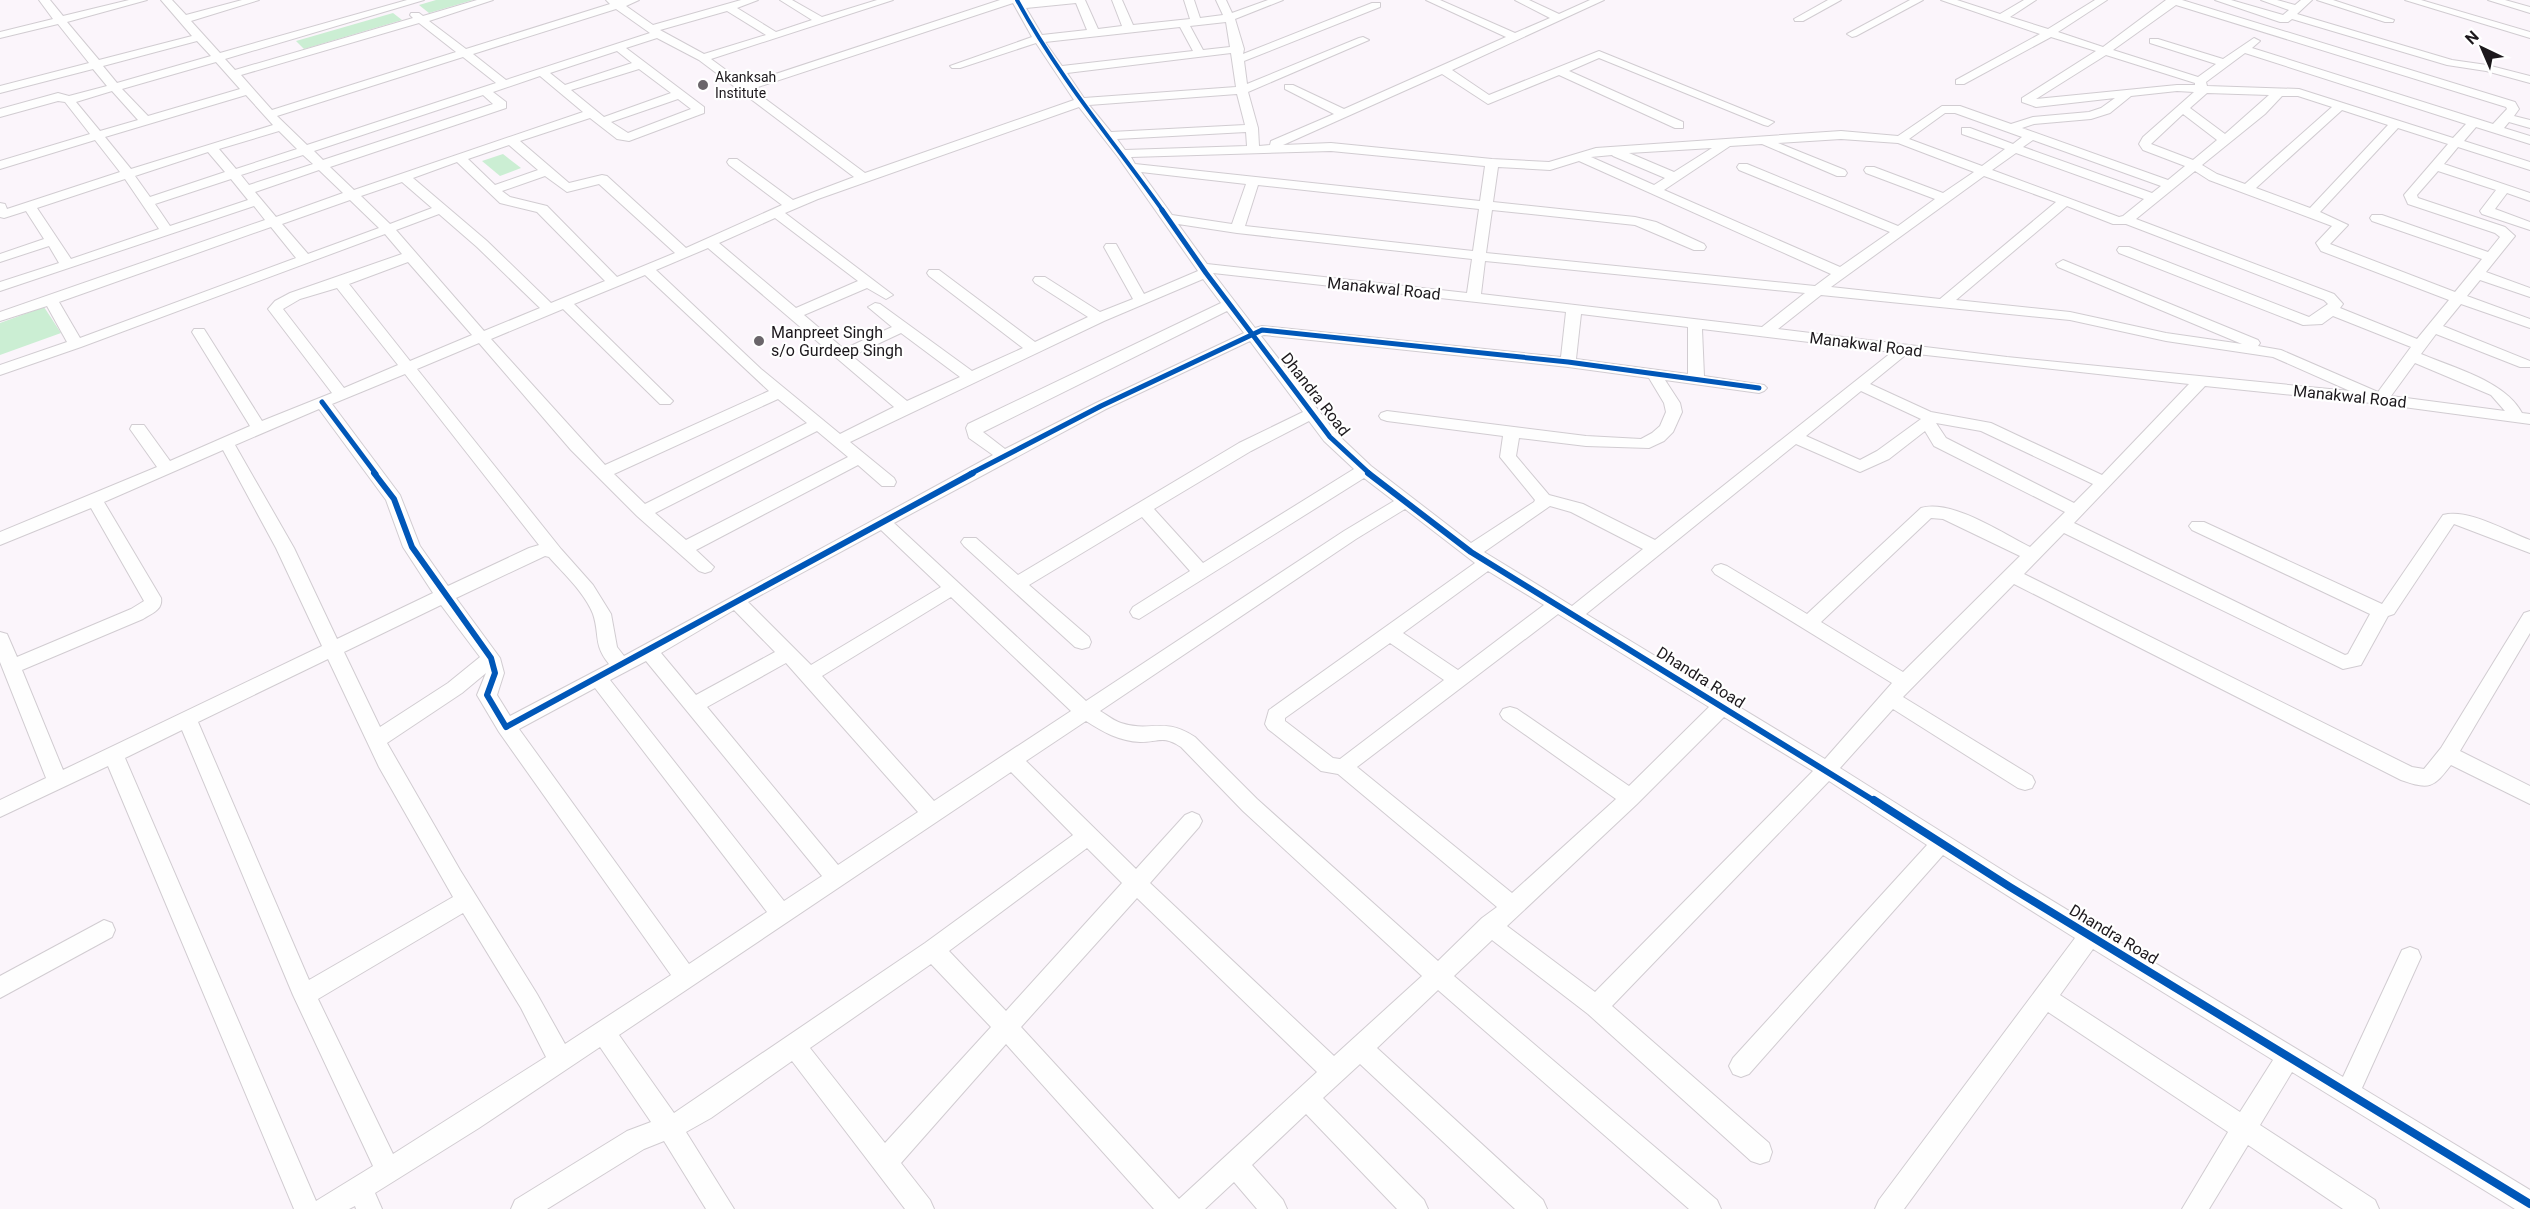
<svg xmlns="http://www.w3.org/2000/svg" width="2530" height="1209" font-family="Roboto,sans-serif">
	<style>
		.green { fill: #cbeed3 }
		.lines { fill: none; stroke-linecap: round; stroke-linejoin: round }
		.minor-casing { stroke: #d1ccd1; stroke-width: 2 }
		.minor { fill: #fefefe; fill-rule: evenodd }
		.cycleway-far3-casing { stroke: #fff; stroke-width: 6 }
		.cycleway-far2-casing { stroke: #fff; stroke-width: 8 }
		.cycleway-far1-casing { stroke: #fff; stroke-width: 10 }
		.cycleway-casing { stroke: #fff; stroke-width: 11 }
		.cycleway-far3 { stroke: #0057b8; stroke-width: 4 }
		.cycleway-far2 { stroke: #0057b8; stroke-width: 5 }
		.cycleway-far1 { stroke: #0057b8; stroke-width: 6 }
		.cycleway { stroke: #0057b8; stroke-width: 8 }
		.poi-dot { fill: #6a656a; stroke: #fff; stroke-width: 2 }
		.labels { text-anchor: middle; stroke-width: 4.5; stroke-linejoin: round; paint-order: stroke }
		.far-poi-label { font-size: 14px; fill: #1c181c; stroke: #fff; text-anchor: start }
		.street-label { font-size: 16px; fill: #1c181c; stroke: #fff }
		.poi-label { font-size: 16px; fill: #1c181c; stroke: #fff; text-anchor: start }
	</style>
	<rect width="100%" height="100%" fill="#fbf5fb"/>
	<!-- green -->
	<g class="green">
		<path d="M436,0H473L429,13L419,5Z"/>
		<path d="M393,13L402,20L304,49L296,41Z"/>
		<path d="M503,154L521,168L500,176L482,161Z"/>
		<path d="M44,307L61,333L0,355V323Z"/>
	</g>
	<g class="lines">
		<defs>
			<g id="minor">
				<path d="M39,0H50L63,16L129,0H147L67,22L99,60L192,36L161,0H172L186,15L242,0H259L191,21L220,53L407,0H424L225,59L235,70L413,18L410,15L411,13H419L423,16L477,0H493L429,21L466,49L610,4L606,0H639L626,6L653,25L741,0H758L737,8L776,32L812,20L780,0H792L822,17L877,0H893L711,59L745,84L1000,0H1085L1098,29L1122,26L1112,0H1122L1133,25L1190,19L1184,0H1194L1200,18L1223,15L1216,0H1226L1232,13L1268,0H1283L1235,19L1244,49L1243,54L1372,3H1380V7L1244,61L1247,84L1359,38L1363,37L1369,40L1248,92L1258,128L1259,146L1270,145L1271,141L1334,114L1285,89V85H1293L1344,109L1506,37L1426,0H1440L1515,33L1550,18L1515,0H1529L1559,14L1590,0H1604L1452,70L1489,95L1599,51L1774,122L1768,126L1764,125L1599,58L1569,71L1683,122V128H1675L1559,75L1488,104L1442,74L1283,145L1331,143L1492,159L1549,162L1596,148L1841,131L1898,136L1942,106H1960L2011,124L2033,117L2089,112L2101,108L2115,98L2036,107L2022,102V98L2096,51L2051,37L1964,84H1956V80L2040,34L1941,0H1957L2000,14L2024,0H2036L2010,17L2048,29L2095,0H2107L2058,32L2103,47L2166,0H2182L2515,102L2519,109L2514,116L2530,120V128L2509,122L2504,128L2530,136V144L2476,127L2464,141L2530,162V170L2458,147L2444,164L2530,193V201L2507,193L2495,209L2530,222V230L2482,214L2480,211L2496,190L2438,171L2417,195L2418,198L2505,227L2515,236L2486,272L2530,288V297L2480,280L2467,296L2530,319V328L2461,304L2443,326L2530,361V367H2520L2436,334L2421,354C2454,368 2505,381 2522,413L2530,414V424L2381,404L2205,386L2074,523L2345,655L2348,654L2370,614L2192,530L2189,526L2192,522H2204L2382,604L2443,515C2468,508 2506,531 2530,540V553L2454,524L2394,614L2388,616L2361,665L2343,669L2064,533L2024,574L2412,767L2424,769L2441,748L2524,613L2530,611V633L2460,751L2530,786V804L2451,765C2433,788 2430,790 2401,780L2014,584L1903,697L2032,776L2035,782L2032,788L2025,790L2018,788L1893,709L1840,768L2018,880L2343,1077L2402,950L2410,947L2418,950L2421,957L2362,1088L2530,1190V1209H2515L2292,1072L2260,1125L2375,1200L2379,1209H2343L2248,1145L2209,1209H2182L2228,1132L2048,1012L1904,1209H1875L1879,1200L2075,938L1943,855L1749,1074L1741,1077L1733,1074L1729,1066L1733,1058L1927,845L1829,781L1612,1006L1769,1143L1772,1152L1769,1161L1760,1164L1751,1161L1588,1014L1492,940L1454,976L1717,1200L1721,1209H1689L1438,990L1377,1048L1543,1200L1547,1209H1515L1360,1064L1323,1098L1424,1200L1428,1209H1397L1306,1114L1252,1165L1283,1200L1287,1209H1257L1234,1182L1205,1209H1154L1006,1044L901,1163L930,1200L934,1209H905L792,1061L711,1118L686,1132L734,1209H706L664,1141L644,1149L547,1209H511L515,1200L627,1131L651,1122L600,1047L479,1128L375,1193L382,1209H356L355,1206L349,1209H294L108,766L0,817V800L46,778L0,662V632L7,634L17,657L131,609L144,601L91,508L0,545V532L157,467L130,429L132,425H144L170,461L250,426L192,332L194,329H204L262,421L332,393L268,309L275,301L290,293L402,254L385,234L81,347L0,375V365L67,342L47,306L0,321V312L265,220L254,206L0,291V282L59,263L49,246L0,262V254L44,239L26,211L4,218L0,217V203L5,204L7,209L120,172L95,140L0,169V161L90,134L65,102L58,101L0,117V109L58,93L69,96L107,86L93,69L0,93V86L89,63L58,24L0,38V32L53,19ZM1013,3L1032,37L950,66L952,68H960L1036,43L1074,100L865,173L752,89ZM1076,3L1087,30L1042,35L1026,8ZM2176,5L2506,107L2507,109L2493,124L2252,48L2260,41L2254,38L2223,59L2158,39H2150V43L2216,64L2198,77L2113,50ZM616,9L650,33L506,80L473,54ZM727,11L766,35L704,54L660,30ZM1226,22L1230,47L1203,50L1190,26ZM419,23L456,52L272,110L241,75ZM1180,27L1193,51L1062,66L1045,42ZM657,38L699,60L854,177L793,200L737,159H729L727,162L729,165L782,205L686,248L607,176L602,175L569,183L520,141L590,118L617,139L629,141L704,113V107L626,48ZM197,41L211,56L117,83L103,66ZM617,51L632,63L565,85L550,73ZM1231,53L1236,87L1084,98L1067,73ZM2245,53L2466,124L2453,138L2299,89L2207,86L2206,82ZM2106,55L2195,83V85H2177L2036,99ZM463,57L496,83L307,145L277,116ZM216,62L240,89L148,116L122,89ZM639,69L671,93L604,117L571,90ZM540,76L583,112L354,190L330,167L506,108V102L493,92ZM112,91L138,120L100,131L76,102ZM2177,91L2194,92L2143,137L2139,144L2143,150L2185,166L2168,180L2022,128L2034,124L2091,119L2110,113L2131,96ZM2207,93L2269,95L2225,134L2190,108ZM1237,94L1245,125L1111,132L1089,105ZM246,95L273,125L131,169L105,137ZM483,95L493,104L323,160L314,151ZM2282,96H2298L2332,107L2245,184L2217,174L2202,165L2265,114ZM678,99L691,109L628,133L611,122ZM1079,107L1118,157L1198,271L1144,294L1116,244H1106L1104,247L1133,299L1100,312L1045,277H1035L1033,280L1035,283L1088,317L1035,342L939,270H929L927,273L929,276L1023,348L972,371L880,304L875,303L868,307L892,327L844,349L804,315L867,288L886,299L893,295L785,213L818,199ZM2342,110L2388,125L2310,208L2256,188ZM1945,113H1955L2022,137L2013,144L1970,128H1962V134L2005,149L1982,166L1909,139ZM2183,114L2217,140L2193,160L2151,144ZM2398,128L2448,144L2404,195L2408,204L2495,233L2500,237L2488,252L2382,215H2372L2370,218L2372,221L2482,259L2455,292L2330,244L2348,225L2320,212ZM279,131L297,149L236,169L219,149ZM1246,132L1247,146L1125,150L1117,139ZM1841,139L1898,143L1974,172L1943,193L1874,167H1866L1864,170L1866,173L1935,199L1898,226L1747,164H1739L1737,167L1739,170L1890,232L1840,267L1664,190L1730,146L1762,144L1837,176H1845L1847,173L1845,170L1778,143ZM2033,140L2161,186L2152,193L2023,147ZM509,145L538,170L495,185L468,159ZM1712,148L1674,172L1629,153ZM1331,151L1485,166L1480,201L1135,164L1131,157ZM208,152L225,172L150,197L135,176ZM2016,153L2144,199L2123,216L2119,217L1992,170ZM303,155L313,164L249,185L241,175ZM1612,155L1613,156L1665,178L1654,185L1591,157ZM1579,161L1831,274L1815,286L1486,253L1492,210L1635,225L1694,250H1704L1706,247L1704,244L1656,222L1635,217L1493,202L1498,167L1550,170ZM457,162L500,203L537,212L605,281L551,303L487,241L413,178ZM319,170L343,193L276,217L255,192ZM2195,171L2209,180L2332,226L2316,243L2321,251L2449,300L2417,339L2340,308L2343,304L2334,294L2136,219ZM1141,172L1246,184L1232,224L1172,215ZM545,176L567,192L599,184L675,253L617,277L547,206L510,197L502,191ZM1984,176L2056,202L1940,299L1831,287ZM125,179L159,229L71,259L37,208ZM231,179L248,200L170,226L155,204ZM402,182L432,208L390,224L361,196ZM1258,185L1479,209L1473,251L1245,226ZM350,200L379,228L308,254L282,224ZM2067,206L2113,224H2126L2324,300L2328,304L2309,317L2129,247H2119L2117,250L2119,253L2303,325L2322,324L2333,316L2411,347L2378,392L2281,350L2258,346L2260,343L2258,340L2063,260L2056,264L2058,267L2242,344L2166,333L2070,312L1956,300ZM439,214L477,247L540,308L484,331L396,230ZM775,218L858,281L796,308L719,243ZM1178,224L1237,233L1472,259L1467,293L1207,264ZM271,227L296,258L80,338L59,302ZM708,248L894,407L840,434L761,369L656,270ZM1485,261L1805,293L1762,327L1481,294ZM408,262L472,335L410,361L349,284ZM1213,273L1566,312L1561,357L1262,326L1255,328ZM645,275L769,391L605,465L491,339L563,309L660,404H670L673,401L670,398L574,304ZM1203,279L1221,303L968,424L966,428L969,438L993,455L624,656L617,647L611,614L593,585L561,549L417,369L479,343L571,450L637,516L699,571L705,573L711,571L714,567L696,550L858,465L882,486H894L896,482L894,478L850,442L1104,321ZM337,288L398,365L344,388L283,309L300,299ZM1821,295L2070,320L2166,341L2273,357L2350,391L2007,357L1778,329ZM1227,311L1244,333L1096,403L1005,449L983,432ZM1581,314L1688,327V374L1576,359ZM1702,329L1892,352L1655,540L1583,504L1549,495L1516,456L1519,438L1586,446L1649,448L1664,441L1673,432L1682,412L1680,403L1665,380L1759,393L1764,391L1767,388L1764,385L1704,376ZM901,333L960,377L907,401L852,356ZM1264,335L1568,367L1649,378L1664,403L1666,412L1660,426L1652,433L1641,439L1586,436L1387,411L1381,413L1379,416L1381,419L1387,421L1503,436L1500,457L1535,500L1534,502L1471,543L1371,466L1336,433L1261,336ZM1250,341L1303,412L1239,443L1018,575L976,538H964L961,542L964,546L1075,647L1082,649L1089,647L1091,642L1089,637L1029,585L1142,517L1190,571L1133,607L1130,612L1133,617L1139,619L1364,478L1394,501L1344,531L1086,701L894,523L1106,409ZM1908,353L2189,384L2102,475L1991,423L1931,412L1870,384ZM2415,363L2491,395L2505,411L2391,396ZM405,374L539,545L529,548L448,586L420,546L400,495L332,404ZM1861,391L1921,419L1877,451L1860,460L1806,436ZM778,399L807,423L645,504L614,474ZM319,409L386,500L403,547L433,593L337,639L294,548L235,445ZM1309,421L1324,441L1354,469L1203,563L1154,509L1251,451ZM1936,423L1981,431L2093,484L2074,503L1946,438ZM817,431L848,457L686,540L655,513ZM1925,431L1934,446L2065,512L2030,547C2002,533 1952,499 1921,508L1807,614L1727,566L1721,564L1715,566L1712,570L1715,574L1892,683L1825,759L1586,614L1796,444L1860,472L1889,459ZM223,450L276,548L322,646L63,770L22,670L143,619C152,613 163,610 161,598L104,502ZM1550,506L1571,512L1643,549L1572,606L1484,552ZM1405,509L1475,563L1269,710L1265,724L1268,729L1321,771L1338,774L1497,907L1482,918L1438,961L1257,799L1195,737C1163,716 1151,733 1121,723C1114,721 1107,715 1100,711L1356,539ZM1931,518L1943,519L2020,556L1903,672L1821,622ZM881,530L941,587L811,665L748,602ZM545,556L549,557C564,574 585,593 593,614C600,635 593,644 609,664L510,716L497,695L504,673L500,658L456,598ZM1488,571L1544,605L1458,670L1403,633ZM951,597L1071,711L934,801L822,676ZM441,605L480,657L448,683L380,727L344,652ZM734,610L775,652L696,695L661,653ZM1558,614L1709,707L1629,786L1517,709L1510,707L1503,709L1500,714L1503,719L1616,799L1512,893L1357,767ZM1390,643L1444,680L1340,759L1333,758L1285,721V718ZM328,659L379,767L453,897L309,980L198,722ZM646,661L822,876L784,901L610,680ZM786,663L918,812L838,865L707,707ZM486,673L477,695L499,732L671,975L565,1044L537,994L460,870L387,743L462,693ZM595,688L767,912L689,964L519,729ZM1724,717L1813,771L1595,992L1507,926L1637,804ZM1086,721C1103,732 1119,741 1140,742C1159,742 1163,735 1181,747L1243,811L1422,976L1334,1056L1150,883L1199,827L1202,821L1199,815L1192,812L1185,815L1136,869L1026,761ZM182,730L293,995L373,1166L316,1201L125,758ZM1011,772L1073,835L925,943L674,1113L619,1035ZM1087,848L1122,883L1006,1011L949,951ZM1137,898L1317,1072L1179,1199L1021,1027ZM463,913L521,1008L546,1057L393,1154L318,999ZM2093,949L2273,1060L2240,1112L2060,995ZM931,964L991,1027L885,1143L810,1048Z"/>
				<path d="M1828,0H1841L1803,21H1795L1794,19Z"/>
				<path d="M1910,0H1923L1856,36L1852,37L1847,34Z"/>
				<path d="M2215,0H2231L2283,15L2289,10L2261,0H2277L2295,5L2301,0H2312L2297,14L2452,60L2487,65L2530,76V83L2486,71L2447,65L2292,19L2288,22H2280Z"/>
				<path d="M2317,0H2333L2394,20L2393,22H2385Z"/>
				<path d="M2405,0H2421L2530,32V38Z"/>
				<path d="M2488,0H2505L2530,7V13Z"/>
				<path d="M104,920L112,923L115,930L112,937L0,998V976Z"/>
			</g>
		</defs>
		<!-- minor casing -->
		<use href="#minor" class="minor-casing"/>
		<!-- minor -->
		<use href="#minor" class="minor"/>
		<defs>
			<path id="cycleway-far3" d="M1017,0C1058,76 1113,141 1163,211"/>
			<g id="cycleway-far2">
				<path d="M1162,210L1206,273L1330,437L1370,474"/>
				<path d="M322,402L376,474"/>
				<path d="M970,474L1101,406L1262,330L1568,362L1759,388"/>
			</g>
			<g id="cycleway-far1">
				<path d="M374,473L394,499L412,547L491,658L495,673L487,695L506,727L973,473"/>
				<path d="M1368,473L1471,552L1876,802"/>
			</g>
			<path id="cycleway" d="M1874,800L2010,887L2530,1204"/>
		</defs>
		<!-- cycleway-far3 casing -->
		<use href="#cycleway-far3" class="cycleway-far3-casing"/>
		<!-- cycleway-far2 casing -->
		<use href="#cycleway-far2" class="cycleway-far2-casing"/>
		<!-- cycleway-far1 casing -->
		<use href="#cycleway-far1" class="cycleway-far1-casing"/>
		<!-- cycleway casing -->
		<use href="#cycleway" class="cycleway-casing"/>
		<!-- cycleway-far3 -->
		<use href="#cycleway-far3" class="cycleway-far3"/>
		<!-- cycleway-far2 -->
		<use href="#cycleway-far2" class="cycleway-far2"/>
		<!-- cycleway-far1 -->
		<use href="#cycleway-far1" class="cycleway-far1"/>
		<!-- cycleway -->
		<use href="#cycleway" class="cycleway"/>
	</g>
	<!-- markers -->
	<g class="poi-dot">
		<circle cx="703" cy="85" r="6"/>
		<circle cx="759" cy="341" r="6"/>
	</g>
	<g class="labels">
		<!-- far-poi labels -->
		<g class="far-poi-label">
			<text x="715" y="82">Akanksah<tspan x="715" dy="16">Institute</tspan></text>
		</g>
		<!-- street labels -->
		<g class="street-label">
			<text transform="translate(1384 288) rotate(6)" y="6">Manakwal Road</text>
			<text transform="translate(1866 344) rotate(7)" y="6">Manakwal Road</text>
			<text transform="translate(1316 394) rotate(52)" y="6">Dhandra Road</text>
			<text transform="translate(2350 396) rotate(6)" y="6">Manakwal Road</text>
			<text transform="translate(1701 677) rotate(32)" y="6">Dhandra Road</text>
			<text transform="translate(2114 934) rotate(31)" y="6">Dhandra Road</text>
		</g>
		<!-- poi labels -->
		<g class="poi-label">
			<text x="771" y="338">Manpreet Singh<tspan x="771" dy="18">s/o Gurdeep Singh</tspan></text>
		</g>
	</g>
	<!-- north arrow -->
	<g transform="translate(2482 48) rotate(316)" stroke="#ffffff" stroke-width="4.5" paint-order="stroke">
	<path d="M0-4.5L10 22L0 15L-10 22Z" fill="#1c181c"/>
	<text y="-9" font-size="16" font-weight="bold" text-anchor="middle" fill="#1c181c">N</text>
	</g>
</svg>
